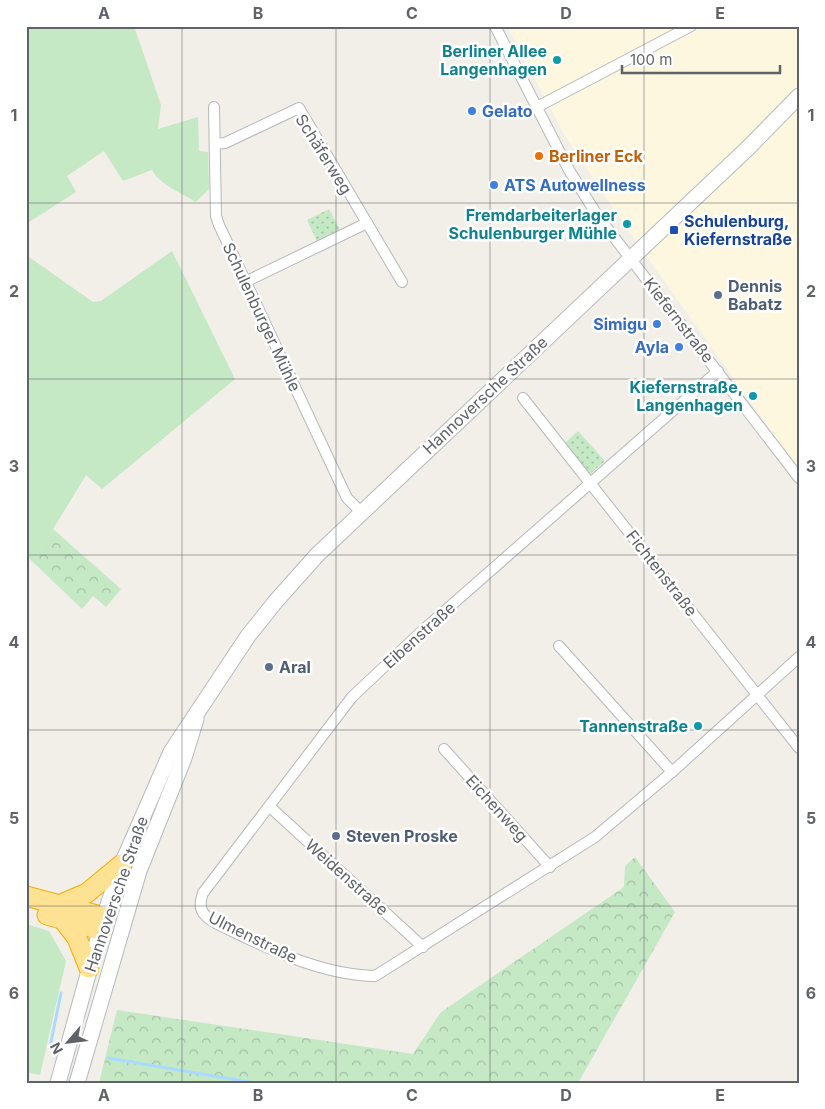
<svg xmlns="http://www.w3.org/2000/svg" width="825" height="1109" font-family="Inter,sans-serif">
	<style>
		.commercial { fill: #fef7e0 }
		.grass { fill: #c5e8c5 }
		.forest { fill: url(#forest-crowns) }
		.park { fill: url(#park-dots) }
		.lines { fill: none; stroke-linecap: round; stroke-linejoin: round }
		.stream { stroke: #aadaff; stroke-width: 3 }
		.minor-casing { stroke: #b5b8bc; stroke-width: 12 }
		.secondary-casing { stroke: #b6babf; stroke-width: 17 }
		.motorway-casing { stroke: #f9ab00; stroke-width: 21 }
		.minor { stroke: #fff; stroke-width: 10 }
		.secondary { stroke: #fff; stroke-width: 15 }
		.motorway { stroke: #fde293; stroke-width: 19 }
		.grid { fill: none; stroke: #5f6368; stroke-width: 1; stroke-opacity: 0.55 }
		.culture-dot { fill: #0f9aa8; stroke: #fff; stroke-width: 2 }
		.shop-dot { fill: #3f7fe0; stroke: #fff; stroke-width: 2 }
		.food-dot { fill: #e8710a; stroke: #fff; stroke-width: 2 }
		.transit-dot { fill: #1a4fb4; stroke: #fff; stroke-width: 2 }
		.service-dot { fill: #5c6f8a; stroke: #fff; stroke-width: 2 }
		.labels { text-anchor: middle; stroke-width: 5; stroke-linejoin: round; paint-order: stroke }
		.culture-label { font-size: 16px; font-weight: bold; fill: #0d838f; stroke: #fff; text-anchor: end }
		.shop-label { font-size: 16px; font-weight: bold; fill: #366cbe; stroke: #fff; text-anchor: start }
		.street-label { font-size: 16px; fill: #5f6368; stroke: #fff }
		.food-label { font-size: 16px; font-weight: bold; fill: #c56008; stroke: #fff; text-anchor: start }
		.transit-label { font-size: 16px; font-weight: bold; fill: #164399; stroke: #fff; text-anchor: start }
		.service-label { font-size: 16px; font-weight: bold; fill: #4e5e75; stroke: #fff; text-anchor: start }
		.neatline { fill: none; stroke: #5f6368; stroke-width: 2 }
		.grid-label { font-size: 16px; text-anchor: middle; font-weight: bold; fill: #5f6368 }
	</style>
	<defs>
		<pattern id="forest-crowns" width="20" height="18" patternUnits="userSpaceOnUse" patternTransform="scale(1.25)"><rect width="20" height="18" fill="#c5e8c5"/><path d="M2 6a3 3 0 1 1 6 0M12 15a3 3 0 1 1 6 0" fill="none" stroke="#a3c0a4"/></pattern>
		<pattern id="park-dots" width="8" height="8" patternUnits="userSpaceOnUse" patternTransform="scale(1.25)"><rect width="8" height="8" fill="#c5e8c5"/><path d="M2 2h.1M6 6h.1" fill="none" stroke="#a3c0a4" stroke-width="1.8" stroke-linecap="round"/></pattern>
	</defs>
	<rect width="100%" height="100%" fill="#f1efe8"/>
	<!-- commercial -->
	<path class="commercial" d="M507,26H799V470L625,226L564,134Z"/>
	<!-- grass -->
	<g class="grass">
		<path d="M26,26H142L135,29L161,105L158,129L198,117L199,151L208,152L209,189L196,202C183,194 159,184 152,170L123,181L104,151L67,176L76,192L26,224Z"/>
		<path d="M172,251L235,379L102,489L86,475L33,562L26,556V255L93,302L101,301Z"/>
		<path d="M168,772L171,775L123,902L120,910L111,916L126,871Z"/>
		<path d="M26,924L49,931L66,961L40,1075L26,1072Z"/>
	</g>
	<!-- forest -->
	<g class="forest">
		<path d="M53,529L121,589L106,607L93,596L82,609L33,562Z"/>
		<path d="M635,857L675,912L578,1083H99L117,1010L413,1054L441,1012L624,887L625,866Z"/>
	</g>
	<!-- park -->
	<g class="park">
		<path d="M329,209L340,230L317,241L307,220Z"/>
		<path d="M578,431L605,461L590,474L565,443Z"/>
	</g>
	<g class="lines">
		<!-- stream -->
		<g class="stream">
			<path d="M51,1042L61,993"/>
			<path d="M108,1058L255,1083"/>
		</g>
		<defs>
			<g id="minor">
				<path d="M495,26L569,170L597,215L799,478"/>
				<path d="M214,107L216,216L219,225L347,498L361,512"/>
				<path d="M537,107L691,26"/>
				<path d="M215,144L225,143L299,108L402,282"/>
				<path d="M245,282L367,223"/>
				<path d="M718,371L422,631L352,697L203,893C200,901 199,909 205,915C211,923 223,926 232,931C275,952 325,975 375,976L595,837L672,772L799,657"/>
				<path d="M523,398L799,748"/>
				<path d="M559,646L672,772"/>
				<path d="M444,749L550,867"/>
				<path d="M270,807L423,947"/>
			</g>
			<g id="secondary">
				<path d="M58,1083L104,917L122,864L171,752L248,636L276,601L317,555L748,148L799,96"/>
				<path d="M77,1083L139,871L184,758L196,719"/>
			</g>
			<g id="motorway">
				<path d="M26,896L104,917"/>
				<path d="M57,906L87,893L122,864"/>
				<path d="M47,915L101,930"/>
				<path d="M64,921L77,938L89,968"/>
			</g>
		</defs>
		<!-- minor casing -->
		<use href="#minor" class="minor-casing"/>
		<!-- secondary casing -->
		<use href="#secondary" class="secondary-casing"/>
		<!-- motorway casing -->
		<use href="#motorway" class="motorway-casing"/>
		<!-- minor -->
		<use href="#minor" class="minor"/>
		<!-- secondary -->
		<use href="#secondary" class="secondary"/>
		<!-- motorway -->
		<use href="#motorway" class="motorway"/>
	</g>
	<!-- grid -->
	<path class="grid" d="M182,26V1083M336,26V1083M490,26V1083M644,26V1083M26,203H799M26,379H799M26,555H799M26,730H799M26,906H799"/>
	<!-- markers -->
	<g class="culture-dot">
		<circle cx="557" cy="60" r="5"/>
		<circle cx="627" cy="224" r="5"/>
		<circle cx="753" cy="396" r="5"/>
		<circle cx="698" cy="726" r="5"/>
	</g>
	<g class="shop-dot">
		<circle cx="472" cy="111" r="5"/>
		<circle cx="494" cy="185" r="5"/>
		<circle cx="657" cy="324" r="5"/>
		<circle cx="679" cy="347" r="5"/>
	</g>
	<circle class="food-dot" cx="539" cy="156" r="5"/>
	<rect class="transit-dot" x="669" y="225" width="10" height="10" rx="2.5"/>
	<g class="service-dot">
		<circle cx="718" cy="295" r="5"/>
		<circle cx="269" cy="667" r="5"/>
		<circle cx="336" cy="836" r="5"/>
	</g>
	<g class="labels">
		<!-- culture labels -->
		<g class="culture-label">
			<text x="547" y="57">Berliner Allee<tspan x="547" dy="18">Langenhagen</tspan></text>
			<text x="617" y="221">Fremdarbeiterlager<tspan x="617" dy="18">Schulenburger Mühle</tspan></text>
			<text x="743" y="393">Kiefernstraße,<tspan x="743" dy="18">Langenhagen</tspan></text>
			<text x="688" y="732">Tannenstraße</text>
		</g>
		<!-- shop labels -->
		<g class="shop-label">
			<text x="482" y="117">Gelato</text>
			<text x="504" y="191">ATS Autowellness</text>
			<text x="647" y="330" text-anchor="end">Simigu</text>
			<text x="669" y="353" text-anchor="end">Ayla</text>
		</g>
		<!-- street labels -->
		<g class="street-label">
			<text transform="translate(324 154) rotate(58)" y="6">Schäferweg</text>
			<text transform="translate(262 317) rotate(65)" y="6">Schulenburger Mühle</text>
			<text transform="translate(679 320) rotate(52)" y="6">Kiefernstraße</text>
			<text transform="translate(485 395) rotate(-43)" y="6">Hannoversche Straße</text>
			<text transform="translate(662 573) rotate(52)" y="6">Fichtenstraße</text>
			<text transform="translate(419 635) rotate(-42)" y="6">Eibenstraße</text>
			<text transform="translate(497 808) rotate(48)" y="6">Eichenweg</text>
			<text transform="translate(347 877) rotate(42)" y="6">Weidenstraße</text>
			<text transform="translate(116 894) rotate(-71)" y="6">Hannoversche Straße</text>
			<text transform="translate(253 937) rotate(26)" y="6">Ulmenstraße</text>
		</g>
		<!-- food labels -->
		<g class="food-label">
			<text x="549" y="162">Berliner Eck</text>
		</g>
		<!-- transit labels -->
		<g class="transit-label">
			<text x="684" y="227">Schulenburg,<tspan x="684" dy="18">Kiefernstraße</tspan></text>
		</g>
		<!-- service labels -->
		<g class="service-label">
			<text x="728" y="292">Dennis<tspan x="728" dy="18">Babatz</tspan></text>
			<text x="279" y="673">Aral</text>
			<text x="346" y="842">Steven Proske</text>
		</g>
	</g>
	<!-- border -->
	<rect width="825" height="1109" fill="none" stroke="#ffffff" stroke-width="55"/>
	<!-- north arrow -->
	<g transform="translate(68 1042) rotate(242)" stroke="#ffffff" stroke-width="4" paint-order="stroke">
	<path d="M0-4L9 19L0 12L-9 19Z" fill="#5f6368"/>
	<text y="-8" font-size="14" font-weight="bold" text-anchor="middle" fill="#5f6368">N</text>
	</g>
	<!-- scale -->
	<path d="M622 65v8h158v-8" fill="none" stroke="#5f6368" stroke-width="2.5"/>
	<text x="630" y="65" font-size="15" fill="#5f6368" stroke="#ffffff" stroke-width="4" paint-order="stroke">100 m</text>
	<rect x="28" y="28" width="770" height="1054" class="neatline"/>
	<g class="grid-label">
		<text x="104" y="19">A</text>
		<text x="258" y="19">B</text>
		<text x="412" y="19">C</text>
		<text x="566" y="19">D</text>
		<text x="720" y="19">E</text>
		<text x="14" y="121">1</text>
		<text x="811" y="121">1</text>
		<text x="14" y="297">2</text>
		<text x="811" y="297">2</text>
		<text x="14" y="472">3</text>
		<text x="811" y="472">3</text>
		<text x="14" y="648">4</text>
		<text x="811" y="648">4</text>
		<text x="14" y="824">5</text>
		<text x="811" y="824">5</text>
		<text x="14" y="999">6</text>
		<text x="811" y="999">6</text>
		<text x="104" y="1101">A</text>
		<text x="258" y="1101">B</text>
		<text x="412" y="1101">C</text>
		<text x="566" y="1101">D</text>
		<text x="720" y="1101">E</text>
	</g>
</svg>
